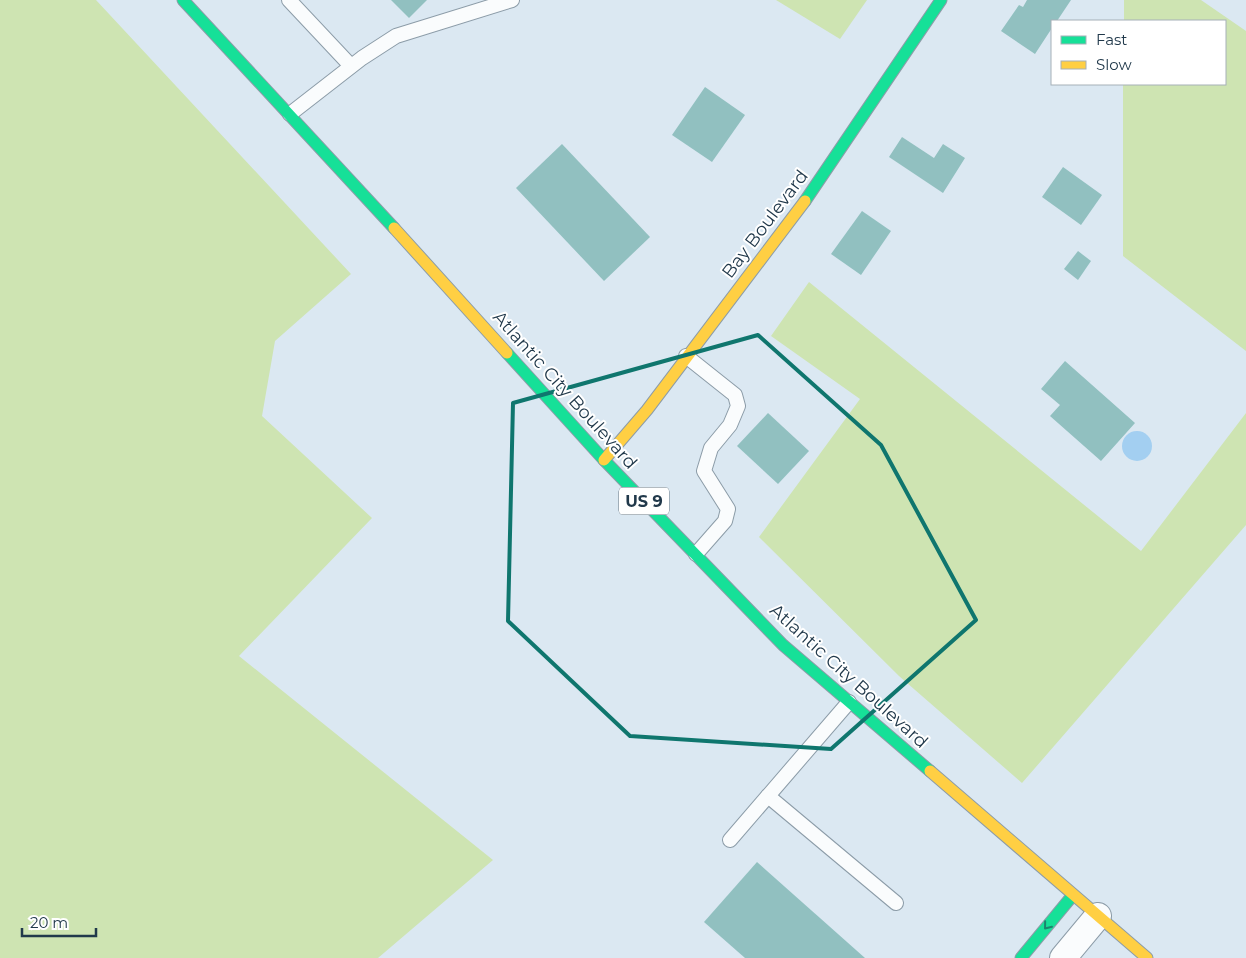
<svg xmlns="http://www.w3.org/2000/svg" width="1246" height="958" font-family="Montserrat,sans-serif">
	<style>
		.green { fill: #cee4b2 }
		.water { fill: #a3cff1 }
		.building { fill: #91c0c0 }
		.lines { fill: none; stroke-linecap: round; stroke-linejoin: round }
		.lane-casing { stroke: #8c9ca8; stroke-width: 16 }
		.street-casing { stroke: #8c9ca8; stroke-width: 28 }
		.fast-casing { stroke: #8c9ca8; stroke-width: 13 }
		.slow-casing { stroke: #8c9ca8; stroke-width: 13 }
		.lane { stroke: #fafcfd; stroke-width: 14 }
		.street { stroke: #fafcfd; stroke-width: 26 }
		.fast { stroke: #16e098; stroke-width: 11 }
		.slow { stroke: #ffcf43; stroke-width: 11 }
		.oneway { stroke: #1c846e }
		.marked { fill: none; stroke: #0f766e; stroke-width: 4; stroke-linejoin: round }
		.labels { text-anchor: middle; stroke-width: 4; stroke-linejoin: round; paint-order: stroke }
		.shield { fill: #fff; stroke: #647481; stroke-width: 1 }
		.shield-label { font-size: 16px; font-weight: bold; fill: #21394b }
		.street-label { font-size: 18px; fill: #21394b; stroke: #fff }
	</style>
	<rect width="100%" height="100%" fill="#dbe8f2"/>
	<!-- green -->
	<g class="green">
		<path d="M0,0H96L351,274L275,341L262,416L372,518L239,656L493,860L378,958H0Z"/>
		<path d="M776,0H867L840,39Z"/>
		<path d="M1124,0H1201L1246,31V351L1123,256V84H1225V21H1124Z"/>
		<path d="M809,282L1141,551L1246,413V525L1022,783L899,676L759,537L860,399L771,336Z"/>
	</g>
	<!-- water -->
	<circle class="water" cx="1137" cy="446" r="15"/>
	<!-- building -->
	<g class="building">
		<path d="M391,0H427L409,18Z"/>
		<path d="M1027,0H1071L1057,21H1052V28L1035,54L1001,31L1019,5L1023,7Z"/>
		<path d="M705,87L745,115L712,162L672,135Z"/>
		<path d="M902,137L934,158L943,144L965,158L943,193L889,157Z"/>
		<path d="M562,144L650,237L604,281L516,188Z"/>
		<path d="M1063,167L1102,195L1081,225L1042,197Z"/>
		<path d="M862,211L891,231L861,275L831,254Z"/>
		<path d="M1078,251L1091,261L1078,280L1064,269Z"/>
		<path d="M1065,361L1135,423L1101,461L1050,416L1060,405L1041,389Z"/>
		<path d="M768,413L809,451L778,484L737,446Z"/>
		<path d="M757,862L865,958H745L704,922Z"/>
	</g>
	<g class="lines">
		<defs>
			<g id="lane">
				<path d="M289,0L351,66"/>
				<path d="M290,114L362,58L396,36L512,0"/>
				<path d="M686,356L735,395L738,406L730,425L711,448L704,471L728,509L725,521L696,554"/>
				<path d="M768,796L896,903"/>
				<path d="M730,840L849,702"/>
			</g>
			<path id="street" d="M1063,958L1098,916"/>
			<g id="fast">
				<path d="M183,0L394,228"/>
				<path d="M805,201L941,0"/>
				<path d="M507,353L604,460L783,645L930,771"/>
				<path d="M1021,958L1073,895"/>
			</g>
			<g id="slow">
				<path d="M394,228L507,353"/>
				<path d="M604,460L647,410L805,201"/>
				<path d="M930,771L1147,958"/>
			</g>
		</defs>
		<!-- lane casing -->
		<use href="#lane" class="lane-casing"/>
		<!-- street casing -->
		<use href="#street" class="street-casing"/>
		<!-- fast casing -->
		<use href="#fast" class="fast-casing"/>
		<!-- slow casing -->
		<use href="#slow" class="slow-casing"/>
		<!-- lane -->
		<use href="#lane" class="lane"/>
		<!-- street -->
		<use href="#street" class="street"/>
		<!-- fast -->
		<use href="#fast" class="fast"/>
		<!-- slow -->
		<use href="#slow" class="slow"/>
	</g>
	<!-- one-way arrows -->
	<defs><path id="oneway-chevron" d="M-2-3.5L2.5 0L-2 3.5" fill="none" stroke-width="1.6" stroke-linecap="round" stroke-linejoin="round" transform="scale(1.25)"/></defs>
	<use class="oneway" href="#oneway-chevron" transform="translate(1047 926) rotate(129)"/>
	<!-- marked area -->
	<path class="marked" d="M758,335L881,445L976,620L831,749L630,736L508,621L513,403Z"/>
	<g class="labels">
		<!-- shield labels -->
		<rect class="shield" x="619" y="487.5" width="50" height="27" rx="4"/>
		<g class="shield-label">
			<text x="644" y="507">US 9</text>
		</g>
		<!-- street labels -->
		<g class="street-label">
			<text transform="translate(765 224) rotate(-53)" y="6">Bay Boulevard</text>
			<text transform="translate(565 390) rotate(48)" y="6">Atlantic City Boulevard</text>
			<text transform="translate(849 676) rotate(42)" y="6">Atlantic City Boulevard</text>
		</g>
	</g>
	<!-- legend -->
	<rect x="1051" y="20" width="175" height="65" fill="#ffffff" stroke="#a6b0b7"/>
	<rect x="1061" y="36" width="25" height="8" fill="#16e098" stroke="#a6b0b7"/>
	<text x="1096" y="45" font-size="15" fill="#21394b">Fast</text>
	<rect x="1061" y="61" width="25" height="8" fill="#ffcf43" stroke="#a6b0b7"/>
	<text x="1096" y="70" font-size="15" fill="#21394b">Slow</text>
	<!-- scale -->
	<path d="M22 928v8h74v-8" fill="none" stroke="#21394b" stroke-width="2.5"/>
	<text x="30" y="928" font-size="15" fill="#21394b" stroke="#ffffff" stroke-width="4" paint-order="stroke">20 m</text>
</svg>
